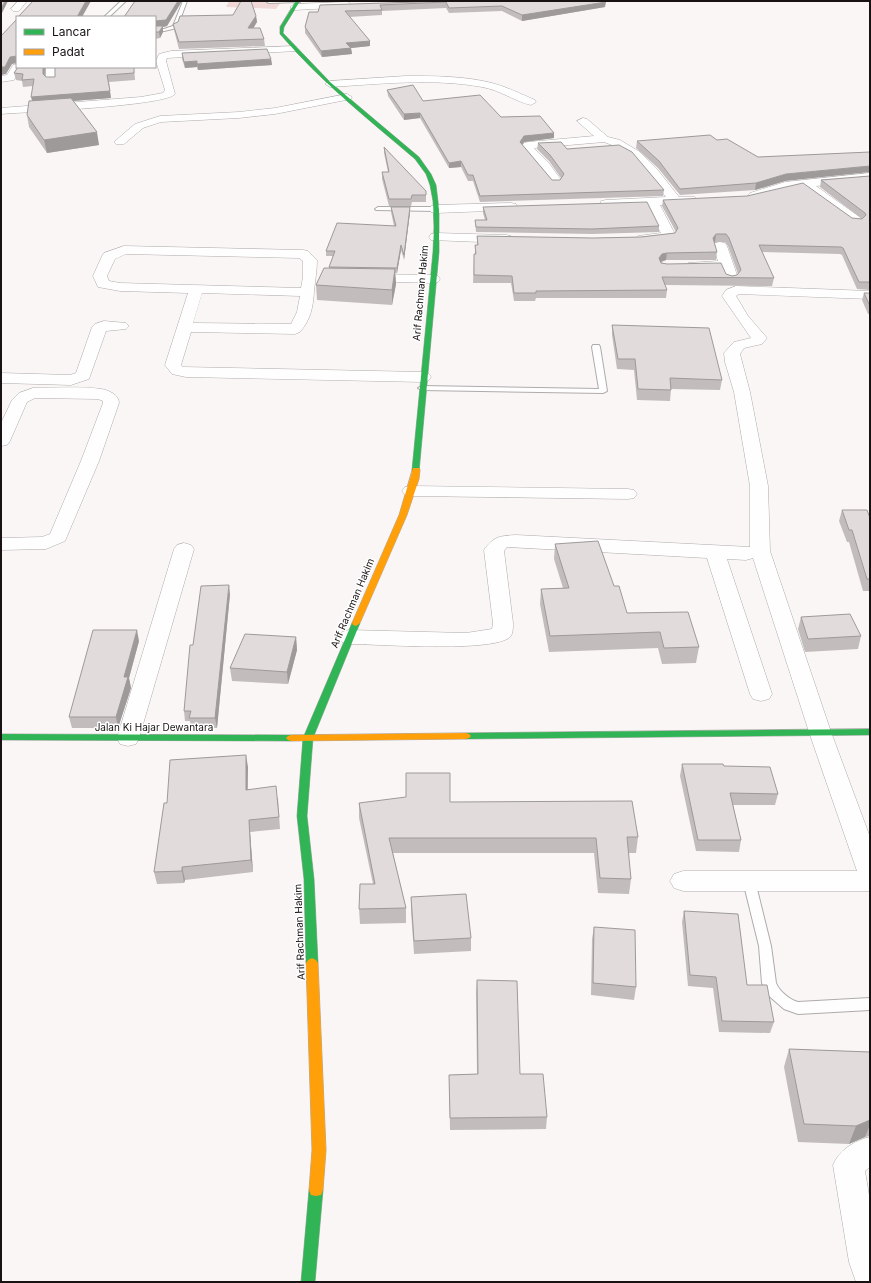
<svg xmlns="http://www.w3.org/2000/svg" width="871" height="1283" font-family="Inter,sans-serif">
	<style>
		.green { fill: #f0d8d6 }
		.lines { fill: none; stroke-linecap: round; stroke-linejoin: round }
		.lane-casing { stroke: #b0abab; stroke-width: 2 }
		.street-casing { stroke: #b0abab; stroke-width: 1 }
		.fast-casing { stroke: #b0abab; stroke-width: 1 }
		.slow-casing { stroke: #b0abab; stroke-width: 1 }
		.lane { fill: #fefefe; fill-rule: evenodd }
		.street { fill: #fefefe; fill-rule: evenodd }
		.fast { fill: #30b455; fill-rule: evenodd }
		.slow { fill: #ff9f0a; fill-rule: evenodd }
		.wall { fill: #c2bdbc; fill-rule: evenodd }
		.shaded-wall { fill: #9e9a99 }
		.building { fill: #e1dcdb; stroke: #9e9a99; fill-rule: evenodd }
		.labels { text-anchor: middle; stroke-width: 3; stroke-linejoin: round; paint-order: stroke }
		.street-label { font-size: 10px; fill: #181212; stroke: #fff }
	</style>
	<rect width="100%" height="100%" fill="#fbf6f6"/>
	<!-- green -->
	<path class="green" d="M229,1H282L276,9L226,7Z"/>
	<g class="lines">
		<defs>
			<g id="lane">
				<path d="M121,1H126L109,17H104Z"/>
				<path d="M183,1H187L177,28L164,31H155V29H164L173,26Z"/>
				<path d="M268,1H299L300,2L269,3L267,2Z"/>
				<path d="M378,207H436L439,209L436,211L376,210L375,209Z"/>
				<path d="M593,345H599L600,347L607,391L603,393L422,390L418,388L422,386L599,389L592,347Z"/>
				<path d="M749,876L753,878L755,881L771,946L776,983C779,991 790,1000 798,1002L870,998V1010L798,1014L784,1009L768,995L762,983L759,946L743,881L745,878Z"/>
			</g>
			<g id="street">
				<path d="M18,1H27L19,11H13L11,9Z"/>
				<path d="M348,2L352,5L351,7L295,10L290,7L295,4Z"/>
				<path d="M294,46L297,47L299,49L297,51L167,58L166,61L175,94C166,106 25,112 1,114V108L141,97L163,93L165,90L156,61L159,54L171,51Z"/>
				<path d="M17,64V67H22L14,80L1,82V76L7,75L13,65Z"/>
				<path d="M46,67H56V81L55,83H47L46,81Z"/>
				<path d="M406,76C435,76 464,76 492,83C507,87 521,94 535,100L536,102L531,105C514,101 500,90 482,87C432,78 381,84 330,87L325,84L330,81Z"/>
				<path d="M347,94L352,97L351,99L275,114L239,118L161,122L143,128L124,144H116L114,142L135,124L160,116L239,112L275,108Z"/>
				<path d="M583,118L587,119L608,137L620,140L640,152L657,169L679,197H695L697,200L695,203L691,204L660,205L676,236L674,239L643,243L638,242L636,239L638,236L661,233L647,206L606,208L601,207L600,204L601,201L606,200L666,197L648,174L632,157L612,145L604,142L534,148L548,162L562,181L560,184H552L540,168L521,148L524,143L528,142L594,136L577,121Z"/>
				<path d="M870,173V181L816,186L861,218L863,221L861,224H851L802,188L787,190L754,200L750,199L748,196L750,193L785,182Z"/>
				<path d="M511,203L516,204L517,207L516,210L436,213L431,212L430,209L431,206L436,205Z"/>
				<path d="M436,233L506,235L511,236L513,239L511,242L506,243L431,240L429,237L431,234Z"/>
				<path d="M720,242L725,243L727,246L738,278L736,281L731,282L726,281L721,269H688L686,266L688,263L718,261L713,246L715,243Z"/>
				<path d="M124,246L303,250L308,251L317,260C317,271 315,281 314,291C313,307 311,319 300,332L295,334L191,332L181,365L183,367L423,372L429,374L431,377L429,380L423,382L186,377L172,374L165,365L188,293L120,291L98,287L93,276L102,256L104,253ZM126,254L299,258L303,261V277L301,288L120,283L109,281L107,276L115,259ZM202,293L300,296L297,312L291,324L193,323Z"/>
				<path d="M368,274L433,275L438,276L440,279L438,282L433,283L363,281L361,278L363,275Z"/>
				<path d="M736,286L870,291V299L739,294L736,296L748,316L767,338L762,344L744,348L740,354L750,392L768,486L770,551L831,732L870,837V891H683L674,888L670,881L674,874L683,871H857L809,732L753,558L746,560L727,559L772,694L769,699L761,701L753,699L750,694L707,558L507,547L504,551L513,623C513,628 513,634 510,637C492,653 377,644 349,644L342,642L339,637L342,632L349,630L466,633L492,629L493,623L484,550C494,536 500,536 516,535L750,547V486L734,392L725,362L724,353L734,342L751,338L722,296L726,290Z"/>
				<path d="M104,321L126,323L129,326L126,329L106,331L89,379L71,385L1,383V373L70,375L76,373L92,327L95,324Z"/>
				<path d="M33,388C55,388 80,386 101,389C109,390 119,395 119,403L99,461L65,541L46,549L1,550V538L42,537L50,534L81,461L103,403V401L98,399L35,398L27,402L10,441L7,445L1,446V423L12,400L19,393Z"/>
				<path d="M411,486L628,489L634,490L637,494L634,498L628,499L411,496L405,495L402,491L405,487Z"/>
				<path d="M184,543L191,545L194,549L139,738L136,744L128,746L120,744L117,738L174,549L177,545Z"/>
				<path d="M866,1138H870V1167L865,1171L870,1201V1282H856L849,1262L833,1165C839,1151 851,1143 866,1138Z"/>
			</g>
			<g id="fast">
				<path d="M296,1H300L284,27L283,33L330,82L419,157L431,174L436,185L439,210V252L419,472H413L412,470L433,252L434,227L433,201L430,185L426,174L415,159C368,119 320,81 280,34V27Z"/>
				<path d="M356,620L360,623L313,738L307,816L314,879L318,963L316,966L312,968L308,966L306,963L304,879L297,816L303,738L352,623Z"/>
				<path d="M870,729V735L466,739L463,738L461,736L463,734L466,733Z"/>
				<path d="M1,734L291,735L294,736L296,738L294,740L291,741L1,740Z"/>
				<path d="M316,1184L321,1185L323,1190L315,1282H301L309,1190L311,1185Z"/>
			</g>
			<g id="slow">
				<path d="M413,468H419L420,470L419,479L407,515L360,623L356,626L353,625L352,623L399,515Z"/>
				<path d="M466,733L469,734L471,736L469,738L466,739L291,741L288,740L286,738L288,736L291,735Z"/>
				<path d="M312,958L316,960L318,963L326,1150L323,1190L321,1195L316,1196L311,1195L309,1190L312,1150L306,963L308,960Z"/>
			</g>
		</defs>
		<!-- lane casing -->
		<use href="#lane" class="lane-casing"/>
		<!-- street casing -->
		<use href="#street" class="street-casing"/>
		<!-- fast casing -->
		<use href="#fast" class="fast-casing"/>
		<!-- slow casing -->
		<use href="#slow" class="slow-casing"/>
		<!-- lane -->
		<use href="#lane" class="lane"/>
		<!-- street -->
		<use href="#street" class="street"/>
		<!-- fast -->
		<use href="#fast" class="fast"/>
		<!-- slow -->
		<use href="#slow" class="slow"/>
	</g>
	<!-- wall -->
	<g class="wall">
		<path d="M135,1H182L167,26L163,27V32L160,38L155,39V17Z"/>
		<path d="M450,1L605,7L522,21L502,11L449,13L446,8L382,11V15L349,17L370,41V46L351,48L352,54L322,57L305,33V27L318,12L320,5Z"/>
		<path d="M256,16L257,22L253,28L264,39L265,46L179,49L174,30L173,24Z"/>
		<path d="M182,53L271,59L272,65L198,70L197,67L185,68L182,59Z"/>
		<path d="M18,67H45V76L46,77H55V67H134L135,80L109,82L111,98L73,101L99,145L47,153L29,127L27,115L32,101L33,86L23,87L22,81L16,80L14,73Z"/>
		<path d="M387,90L423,101L501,117L554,133V138L524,142L522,145L552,180H560L561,178L549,161L537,149L538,143L567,149L664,190L663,196L480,202L473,181H468L461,167L449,168L420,118L404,120L388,96Z"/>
		<path d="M717,140L758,157L785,181L755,190L680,195L658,168L636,148L637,141Z"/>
		<path d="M384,147L426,195V202H412L411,206H389L382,179V172H388L384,153Z"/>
		<path d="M870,176V290L857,289L842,255L840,254L762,252L774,278L772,286L665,285L667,290L666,298H536L535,301H514L511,283H473L474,254H475V245H477V236L593,238L641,237L675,233L676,232L662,206L663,200L852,218L862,219L820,187L821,180ZM714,242H725L728,246L738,274L737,275L732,276L726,274L667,264L660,262L666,260H716L717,252Z"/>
		<path d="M391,207L410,212L404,260L401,250L397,273H395L396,284L392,305L317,300L316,285L329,268V267L333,256H326V251L394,226L391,212Z"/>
		<path d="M483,207L659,226V232L592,234L476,232L475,220H485L483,213Z"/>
		<path d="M864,293H870V314H868L862,300Z"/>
		<path d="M612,325L722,380L720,390L671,389L670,401L637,400L634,370L617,369L612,335Z"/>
		<path d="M842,510L870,518V591H863L849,542H847L839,521Z"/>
		<path d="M555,544L614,586L627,613L699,647L696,663L662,664L658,648L549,652L540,604L541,589L563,588L554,559Z"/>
		<path d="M230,594L217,728H191L190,721H185L184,711L193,645Z"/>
		<path d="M801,617L861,636L858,649L805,652L798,629Z"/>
		<path d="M296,637L297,650L288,684L232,681L230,668Z"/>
		<path d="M139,641L129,678L131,688L118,728H72L69,717Z"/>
		<path d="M682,764L724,766L778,794L775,805H733L741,840L739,852L696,851L680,776Z"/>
		<path d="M248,767V789L278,798L280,829L250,832L253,872L185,880L184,883L157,884L154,872L167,803Z"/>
		<path d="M450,802L638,837L636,853H628L631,879L629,894L598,893L594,853H393L406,908V923L360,924L359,909L373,884L359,818V803Z"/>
		<path d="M411,897L471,938V951L414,954L411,910Z"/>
		<path d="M684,911L747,985L774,1022L770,1033L719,1032L713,988L688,986L682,922Z"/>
		<path d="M594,927L636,987L634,1000L591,995L592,939Z"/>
		<path d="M477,980L520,1074L547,1117L546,1129L450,1130L449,1075L477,1074L476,992Z"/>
		<path d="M789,1049L870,1052V1136L865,1137L849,1144L798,1142L784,1067Z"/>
	</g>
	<!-- shaded-wall -->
	<g class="shaded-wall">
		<path d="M5,1H8L1,15V9Z"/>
		<path d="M86,1H91L82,17H77Z"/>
		<path d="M178,1H182L167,26L163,27V32L160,38L159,32L155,28V21Z"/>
		<path d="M606,2L605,7L522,21V15Z"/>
		<path d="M256,16L257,22L249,35L248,28Z"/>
		<path d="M370,41V46L351,48L352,54L322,57L321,51L346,43Z"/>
		<path d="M17,56V63L12,64L6,74L1,75V67L10,57Z"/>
		<path d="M271,59L272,65L198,70L197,64Z"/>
		<path d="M197,61V67L185,68L184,62Z"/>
		<path d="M43,67H45L44,81L43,74Z"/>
		<path d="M107,75L111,98L33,104L31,97Z"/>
		<path d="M420,113V118L404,120V114Z"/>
		<path d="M97,132L99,145L47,153L44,140Z"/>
		<path d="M554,133V138L524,142L520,148V142L524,136Z"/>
		<path d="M461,161V167L449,168V163Z"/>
		<path d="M870,166V172L785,181L755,190L756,183L786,174Z"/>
		<path d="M410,207V212L404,260V255Z"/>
		<path d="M716,234L715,242L712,245L713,238Z"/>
		<path d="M401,245V250L397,273V268Z"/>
		<path d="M667,253L666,260L661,262L658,265L659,258L662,254Z"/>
		<path d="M395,269L396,284L392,305V290Z"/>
		<path d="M229,585L230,594L217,728L215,718Z"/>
		<path d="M137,630L139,641L129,678L131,688L118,728L116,717L124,677Z"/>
		<path d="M296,637L297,650L288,684L287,672Z"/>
		<path d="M246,755L248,767L247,802L246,790Z"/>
		<path d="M249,820L250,832L253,872L251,860Z"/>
		<path d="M182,867L185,880L184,883L182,871Z"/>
		<path d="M870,1120V1125L865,1137L849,1144L856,1126Z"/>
	</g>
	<!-- building -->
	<g class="building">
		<path d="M1,1H5L1,9Z"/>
		<path d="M33,1H86L77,17H18Z"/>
		<path d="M135,1H178L166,20L155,21V17H124Z"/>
		<path d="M241,1H251L256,16L248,28H260L264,39L179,42L173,24L178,22L180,16L233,15Z"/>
		<path d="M450,1H603L606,2L522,15L502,6L449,8L446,2L380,5L382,10L345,11L370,41L346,43L351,48L321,51L305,27L309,12H318L320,5Z"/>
		<path d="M17,19V58V56L10,57L5,67H1V36Z"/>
		<path d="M155,26H163L159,32H155Z"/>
		<path d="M267,49L271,59L197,64V61L184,62L182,53Z"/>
		<path d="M18,67H43V74L46,77H55V67H134V73L107,75L110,91L31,97L34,79L22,80L23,74L14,73Z"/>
		<path d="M413,85L423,101L480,95L501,117L540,116L554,133L524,136L520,142L552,180H560L564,174L550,155L538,143L561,142L567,149L619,145L632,152L664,190L480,196L473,175H468L461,161L449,163L420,113L404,114L387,90Z"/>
		<path d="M71,98L97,132L44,140L27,115L29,101Z"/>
		<path d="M710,135L717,140L727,139L758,157L870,152V166L786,174L756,183L680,189L659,161L637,141Z"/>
		<path d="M384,147L426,191V195H412L411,199H389L382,172H389Z"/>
		<path d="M870,176V282H859L843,248L841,247L759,245L774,278L662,277L667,290L536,291V293H514L512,276L474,275V254H476L475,245H478L477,236L593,238L641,237L675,233L678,228L663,200L747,196L803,183L852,218L862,219L866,215L865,213L821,180ZM716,234H726L729,238L741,270L737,275L732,276L726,274L721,263L667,264L661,263L659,258L662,254L667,253L717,252L713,238Z"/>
		<path d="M647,202L659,226L592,229L476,227L475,220H487L483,207Z"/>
		<path d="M391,207H410L404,255L401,245L397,268L329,267L335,251H326L337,223L396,226Z"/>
		<path d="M324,268L395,269L392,290L316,285Z"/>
		<path d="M864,293H870V306Z"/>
		<path d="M612,325L709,328L722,380L670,378L671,390L638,389L635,359H618Z"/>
		<path d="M842,510H867L870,518V579H867L852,530H849Z"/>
		<path d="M598,541L614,586H619L627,613L688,612L699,647L664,648L660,632L550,636L541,589L569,588L555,544Z"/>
		<path d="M229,585L215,718H189L191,711H184L190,645H193L201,586Z"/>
		<path d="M850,614L861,636L808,639L801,617Z"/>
		<path d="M93,630H137L124,677H128L116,717H69Z"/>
		<path d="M245,634L296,637L287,672L230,668Z"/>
		<path d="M246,755V790L276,786L279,817L249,820L251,860L182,867V871L154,872L164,803H167L170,760Z"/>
		<path d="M682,764H723L724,766L770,767L778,794L730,793L741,840H698Z"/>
		<path d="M406,773H450V802L632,801L638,837H627L631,879L600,878L596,838H389L406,908L359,909L360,884H375L359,803L406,797Z"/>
		<path d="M466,894L471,938L414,941L411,897Z"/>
		<path d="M684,911L738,914L747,985H767L774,1022L722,1021L716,977L690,975Z"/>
		<path d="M594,927L635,930L636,987L593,983Z"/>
		<path d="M477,980L517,981L520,1074H543L547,1117L450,1118L449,1075L478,1074Z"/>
		<path d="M789,1049L870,1052V1120L856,1126L804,1124Z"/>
	</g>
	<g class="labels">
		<!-- street labels -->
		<g class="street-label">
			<text transform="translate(420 293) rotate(-85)" y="4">Arif Rachman Hakim</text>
			<text transform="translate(352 603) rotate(-67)" y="4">Arif Rachman Hakim</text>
			<text x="154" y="731">Jalan Ki Hajar Dewantara</text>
			<text transform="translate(299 932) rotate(-92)" y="4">Arif Rachman Hakim</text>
		</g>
	</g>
	<!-- border -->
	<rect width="871" height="1283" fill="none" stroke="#181212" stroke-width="4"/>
	<!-- legend -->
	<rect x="16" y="16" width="140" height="52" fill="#ffffff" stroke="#a3a0a0"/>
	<rect x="24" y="29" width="20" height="6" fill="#30b455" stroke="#a3a0a0"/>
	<text x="52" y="36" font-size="12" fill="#181212">Lancar</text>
	<rect x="24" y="49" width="20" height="6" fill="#ff9f0a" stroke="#a3a0a0"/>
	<text x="52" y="56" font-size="12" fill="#181212">Padat</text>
</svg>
